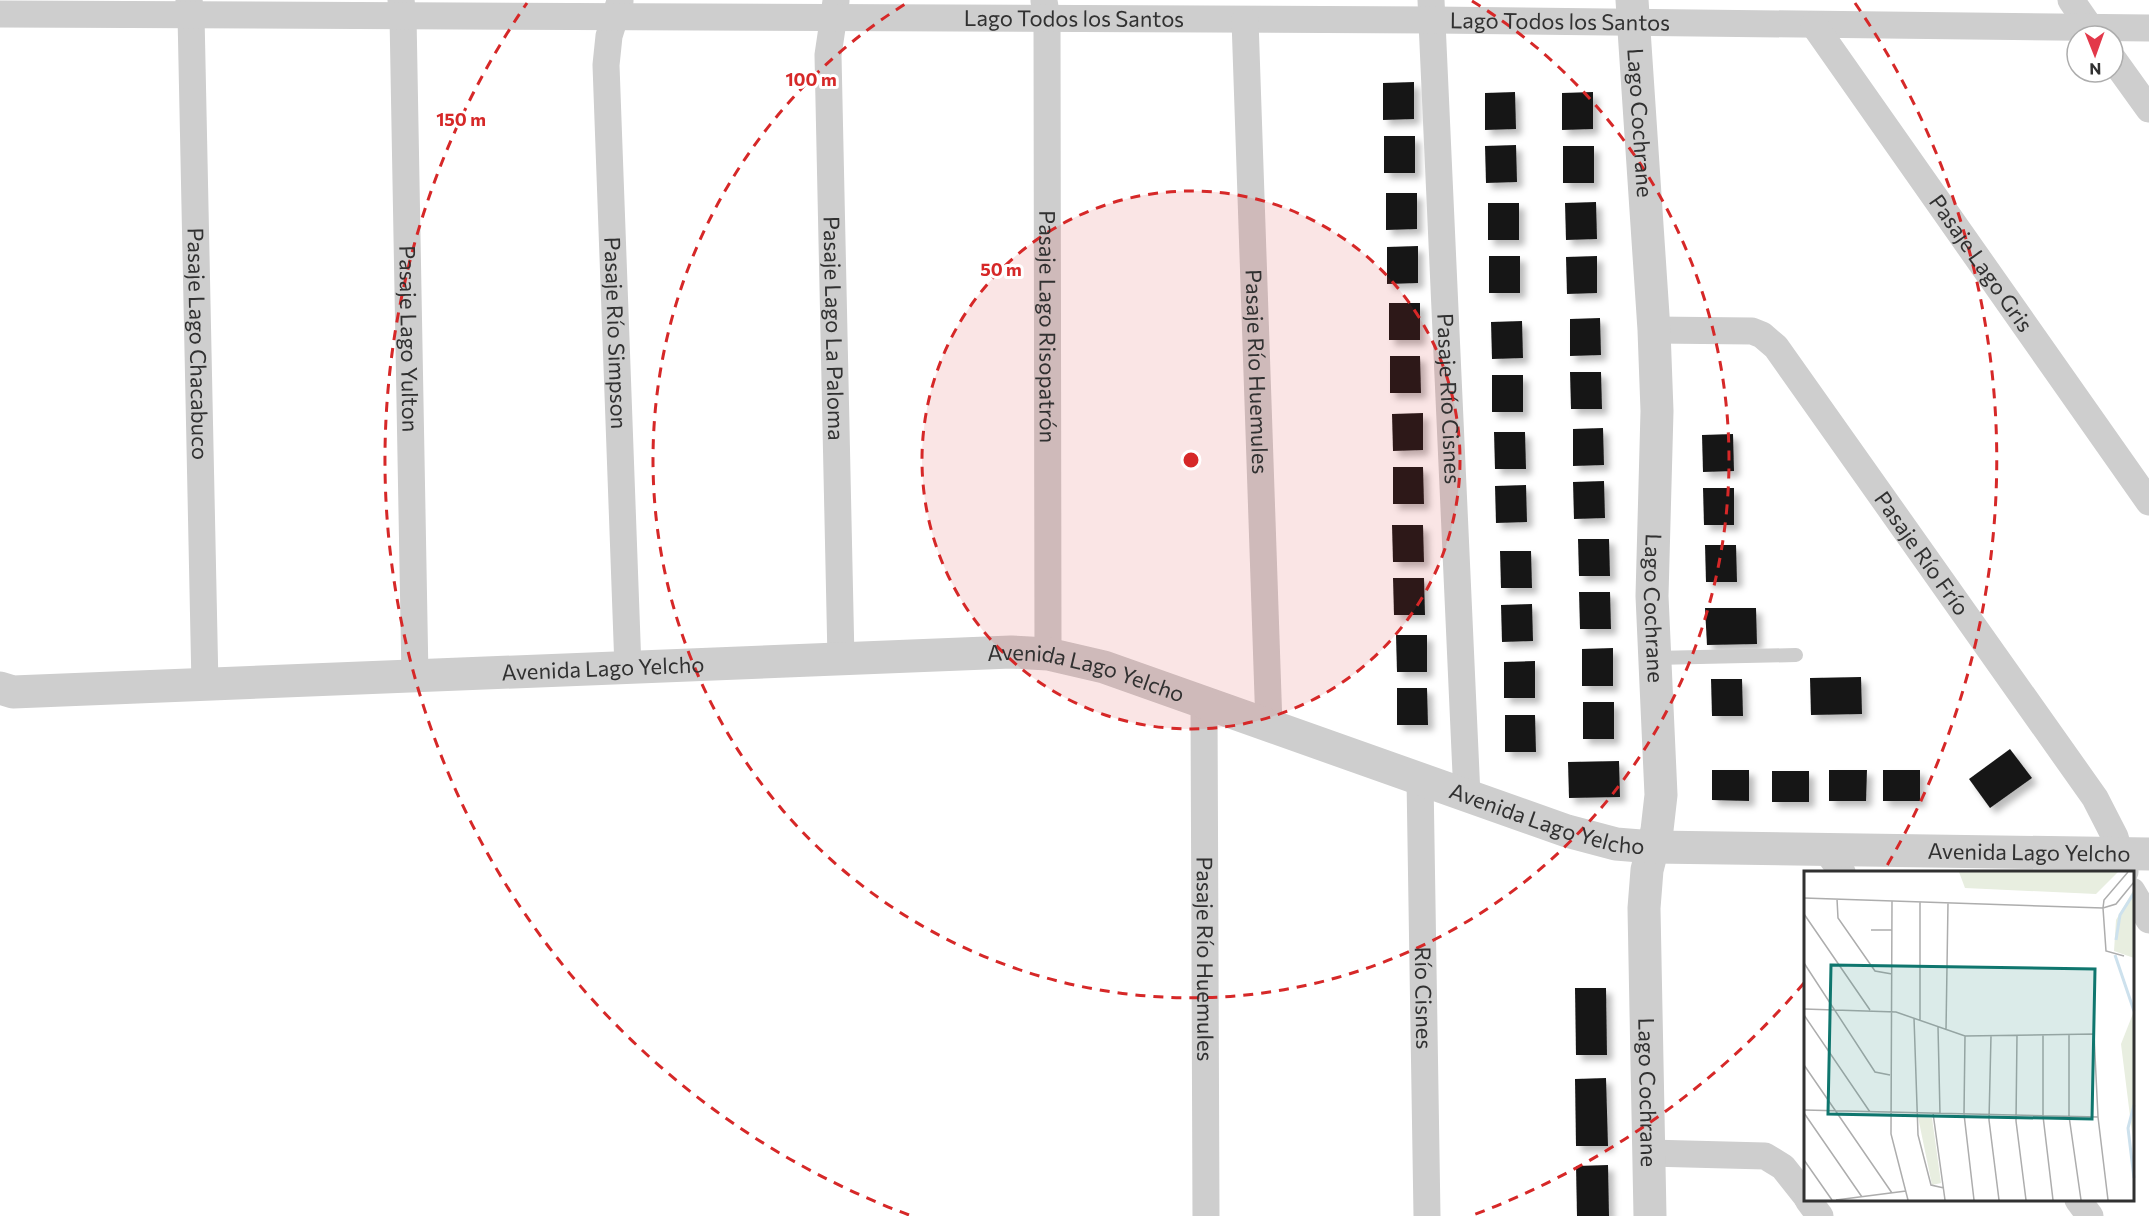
<svg xmlns="http://www.w3.org/2000/svg" width="2149" height="1216" font-family="Commissioner,sans-serif">
	<style>
		.building { fill: #181818; filter: url(#shadow) }
		.lines { fill: none; stroke-linecap: round; stroke-linejoin: round }
		.service { stroke: #cecece; stroke-width: 14 }
		.minor { stroke: #cecece; stroke-width: 27 }
		.tertiary { stroke: #cecece; stroke-width: 33 }
		.ring { fill: none; stroke: #d62828; stroke-width: 3; stroke-dasharray: 10 8 }
		.labels { text-anchor: middle; stroke-width: 6; stroke-linejoin: round; paint-order: stroke }
		.street-label { font-size: 22px; fill: #313131; stroke: #fff }
		.inset-river { fill: none; stroke: #cde1ed; stroke-width: 3 }
		.inset-road { fill: none; stroke: #adadad; stroke-width: 1.5 }
		.view { fill: #0f766e; fill-opacity: 0.15; stroke: #0f766e; stroke-width: 3 }
		.inset-edge { fill: none; stroke: #313131; stroke-width: 3 }
		.centre { fill: #d62828; stroke: #fff; stroke-width: 3 }
		.ring-label { font-size: 18px; text-anchor: middle; font-weight: bold; fill: #d62828; stroke: #fff; stroke-width: 6; stroke-linejoin: round; paint-order: stroke }
	</style>
	<defs>
		<filter id="shadow"><feDropShadow dx="5.5" dy="5.5" stdDeviation="3" flood-color="#0004"/></filter>
	</defs>
	<rect width="100%" height="100%" fill="#fff"/>
	<!-- building -->
	<g class="building">
		<path d="M1414,82V119L1383,120V83Z"/>
		<path d="M1515,92L1516,129L1485,130V93Z"/>
		<path d="M1593,92V129L1562,130V93Z"/>
		<rect x="1384" y="136" width="31" height="37"/>
		<path d="M1516,145L1517,182L1486,183L1485,146Z"/>
		<rect x="1563" y="146" width="31" height="37"/>
		<path d="M1386,193H1417V229L1386,230Z"/>
		<path d="M1596,202L1597,239L1566,240L1565,203Z"/>
		<rect x="1488" y="203" width="31" height="37"/>
		<path d="M1418,246V283L1387,284V247Z"/>
		<rect x="1489" y="256" width="31" height="37"/>
		<path d="M1597,256V293L1567,294L1566,257Z"/>
		<rect x="1389" y="303" width="31" height="37"/>
		<path d="M1600,318L1601,355L1570,356V319Z"/>
		<path d="M1522,321L1523,358L1492,359L1491,322Z"/>
		<path d="M1390,356H1420L1421,393H1390Z"/>
		<path d="M1570,372H1601L1602,409H1571Z"/>
		<rect x="1492" y="375" width="31" height="37"/>
		<path d="M1423,413V450L1393,451L1392,414Z"/>
		<path d="M1603,428L1604,465L1573,466V429Z"/>
		<path d="M1494,432H1525L1526,469H1495Z"/>
		<path d="M1733,434L1734,471L1703,472L1702,435Z"/>
		<path d="M1393,467H1423L1424,504H1393Z"/>
		<path d="M1604,481L1605,518L1574,519L1573,482Z"/>
		<path d="M1526,485L1527,522L1496,523L1495,486Z"/>
		<path d="M1703,488H1734V525H1704Z"/>
		<path d="M1392,525H1423L1424,562H1393Z"/>
		<path d="M1578,539H1609L1610,576H1579Z"/>
		<path d="M1705,545H1736L1737,582H1706Z"/>
		<path d="M1500,551H1531L1532,588H1501Z"/>
		<path d="M1393,578H1424L1425,615H1394Z"/>
		<path d="M1579,592H1610L1611,629H1580Z"/>
		<path d="M1532,604L1533,641L1502,642L1501,605Z"/>
		<path d="M1705,608H1756L1757,644L1707,645Z"/>
		<path d="M1396,635H1427V672H1397Z"/>
		<path d="M1613,648V686H1582V649Z"/>
		<path d="M1535,661V698H1504V662Z"/>
		<path d="M1861,677L1862,714L1811,715L1810,678Z"/>
		<path d="M1711,679H1742L1743,716H1712Z"/>
		<path d="M1397,688H1427L1428,725H1397Z"/>
		<rect x="1583" y="702" width="31" height="37"/>
		<path d="M1505,715H1535L1536,752H1505Z"/>
		<path d="M2010,749L2032,778L1990,808L1969,779Z"/>
		<path d="M1619,761L1620,797L1569,798L1568,762Z"/>
		<path d="M1712,770H1749V801L1712,800Z"/>
		<path d="M1829,770H1867L1866,801H1829Z"/>
		<rect x="1883" y="770" width="37" height="31"/>
		<rect x="1772" y="771" width="37" height="31"/>
		<path d="M1575,988H1606L1607,1055H1576Z"/>
		<path d="M1606,1078L1608,1146H1576L1575,1079Z"/>
		<path d="M1608,1165L1609,1216H1577L1576,1166Z"/>
	</g>
	<g class="lines">
		<!-- service -->
		<path class="service" d="M1654,658L1796,655"/>
		<!-- minor -->
		<g class="minor">
			<path id="s1" d="M189,0L191,15L205,686"/>
			<path id="s2" d="M401,0L403,16L415,677"/>
			<path id="s3" d="M1431,0L1467,796"/>
			<path d="M2071,0L2096,36"/>
			<path id="s4" d="M620,1L609,36L606,65L628,668"/>
			<path id="s5" d="M836,1L828,55L841,659"/>
			<path id="s6" d="M1044,1L1047,19L1048,654"/>
			<path id="s7" d="M0,14L1433,20L2149,28"/>
			<path id="s8" d="M1245,20L1269,726"/>
			<path id="s9" d="M1814,25L2149,502"/>
			<path d="M2113,59L2149,109"/>
			<path id="s10" d="M1654,330L1752,331L1762,335L1776,347L2095,798L2115,837L2125,872"/>
			<path id="s11" d="M1204,703L1206,1216"/>
			<path id="s12" d="M1420,779L1427,1216"/>
			<path d="M1826,850L1842,872"/>
			<path d="M2132,891L2149,920"/>
			<path d="M1649,1153L1765,1156L1783,1167L1806,1196"/>
			<path d="M1808,1200L1820,1216"/>
			<path d="M2078,1200L2090,1216"/>
		</g>
		<!-- tertiary -->
		<g class="tertiary">
			<path id="s13" d="M1632,0L1654,330L1657,411L1652,596L1661,795L1657,830L1647,870L1644,908L1650,1216"/>
			<path id="s14" d="M0,688L13,692L1011,652L1048,654L1104,667L1567,831L1616,844L1653,847L2149,854"/>
		</g>
	</g>
	<!-- distance rings -->
	<circle cx="1191" cy="460" r="269" fill="#d62828" fill-opacity=".12"/>
	<g class="ring">
		<circle cx="1191" cy="460" r="269"/>
		<path d="M1472 1A538 538 0 1 1 910 1"/>
		<path d="M1804 983A806 806 0 0 1 1473 1215M909 1215A806 806 0 0 1 527 3M1855 3A806 806 0 0 1 1885 869"/>
	</g>
	<g class="labels">
		<!-- street labels -->
		<g class="street-label">
			<text dy="8" stroke="none"><textPath href="#s7" startOffset="1074">Lago Todos los Santos</textPath></text>
			<text dy="8" stroke="none"><textPath href="#s7" startOffset="1560">Lago Todos los Santos</textPath></text>
			<text dy="8" stroke="none"><textPath href="#s13" startOffset="123">Lago Cochrane</textPath></text>
			<text dy="8" stroke="none"><textPath href="#s9" startOffset="291">Pasaje Lago Gris</textPath></text>
			<text dy="8" stroke="none"><textPath href="#s6" startOffset="326">Pasaje Lago Risopatrón</textPath></text>
			<text dy="8" stroke="none"><textPath href="#s5" startOffset="328">Pasaje Lago La Paloma</textPath></text>
			<text dy="8" stroke="none"><textPath href="#s4" startOffset="334">Pasaje Río Simpson</textPath></text>
			<text dy="8" stroke="none"><textPath href="#s2" startOffset="339">Pasaje Lago Yulton</textPath></text>
			<text dy="8" stroke="none"><textPath href="#s1" startOffset="344">Pasaje Lago Chacabuco</textPath></text>
			<text dy="8" stroke="none"><textPath href="#s8" startOffset="352">Pasaje Río Huemules</textPath></text>
			<text dy="8" stroke="none"><textPath href="#s3" startOffset="399">Pasaje Río Cisnes</textPath></text>
			<text dy="8" stroke="none"><textPath href="#s10" startOffset="380">Pasaje Río Frío</textPath></text>
			<text dy="8" stroke="none"><textPath href="#s13" startOffset="609">Lago Cochrane</textPath></text>
			<text dy="8" stroke="none"><textPath href="#s14" startOffset="604">Avenida Lago Yelcho</textPath></text>
			<text dy="8" stroke="none"><textPath href="#s14" startOffset="1090">Avenida Lago Yelcho</textPath></text>
			<text dy="8" stroke="none"><textPath href="#s14" startOffset="1576">Avenida Lago Yelcho</textPath></text>
			<text dy="8" stroke="none"><textPath href="#s14" startOffset="2062">Avenida Lago Yelcho</textPath></text>
			<text dy="8" stroke="none"><textPath href="#s11" startOffset="256">Pasaje Río Huemules</textPath></text>
			<text dy="8" stroke="none"><textPath href="#s12" startOffset="219">Río Cisnes</textPath></text>
			<text dy="8" stroke="none"><textPath href="#s13" startOffset="1095">Lago Cochrane</textPath></text>
		</g>
	</g>
	<!-- overview -->
	<g transform="translate(1804 871)">
		<rect width="330" height="330" fill="#fff"/>
		<path d="M155,1H314L292,23L161,17ZM330,18V87L310,80L312,49ZM114,246L128,247L137,312L128,314Z" fill="#e8eee0"/>
		<path d="M330,140V277L317,173Z" fill="#e8eee0"/>
		<path class="inset-river" d="M312,69L316,44L330,22M311,84L330,140M330,234L324,257L330,307"/>
		<path class="inset-road" d="M0,27L299,37L312,33L330,11M33,28L34,47L71,100L88,103M88,30L87,263L104,329M0,43L66,139M67,59H88M320,85L302,80L299,37L300,29L324,1M0,92L71,201L86,204M0,138L92,141L161,165L290,163L294,246L304,329M0,144L66,241M110,147L114,264L127,314L140,317M116,149V31M134,156L136,243M142,159L144,32M265,163V245L277,329M213,164L212,250L222,329M239,164V245L249,329M161,165L160,243L170,329M187,165L185,249L195,329M0,194L88,322M0,239L294,246M0,242L58,326M129,242L141,329M0,289L28,329M32,329L102,320"/>
		<path class="view" d="M27,94L291,98L288,248L24,243Z"/>
		<rect width="330" height="330" class="inset-edge"/>
	</g>
	<circle cx="1191" cy="460" r="9" class="centre"/>
	<g class="ring-label">
		<text x="811" y="86">100 m</text>
		<text x="461" y="126">150 m</text>
		<text x="1001" y="276">50 m</text>
	</g>
	<!-- north arrow -->
	<g transform="translate(2095 54) rotate(179)"><circle r="28" fill="#ffffff" stroke="#adadad" stroke-width="1.5"/>
	<path d="M0-4.5L10 22L0 15L-10 22Z" fill="#e3384a"/>
	<text y="-9" font-size="16" font-weight="bold" text-anchor="middle" fill="#313131">N</text>
	</g>
</svg>
